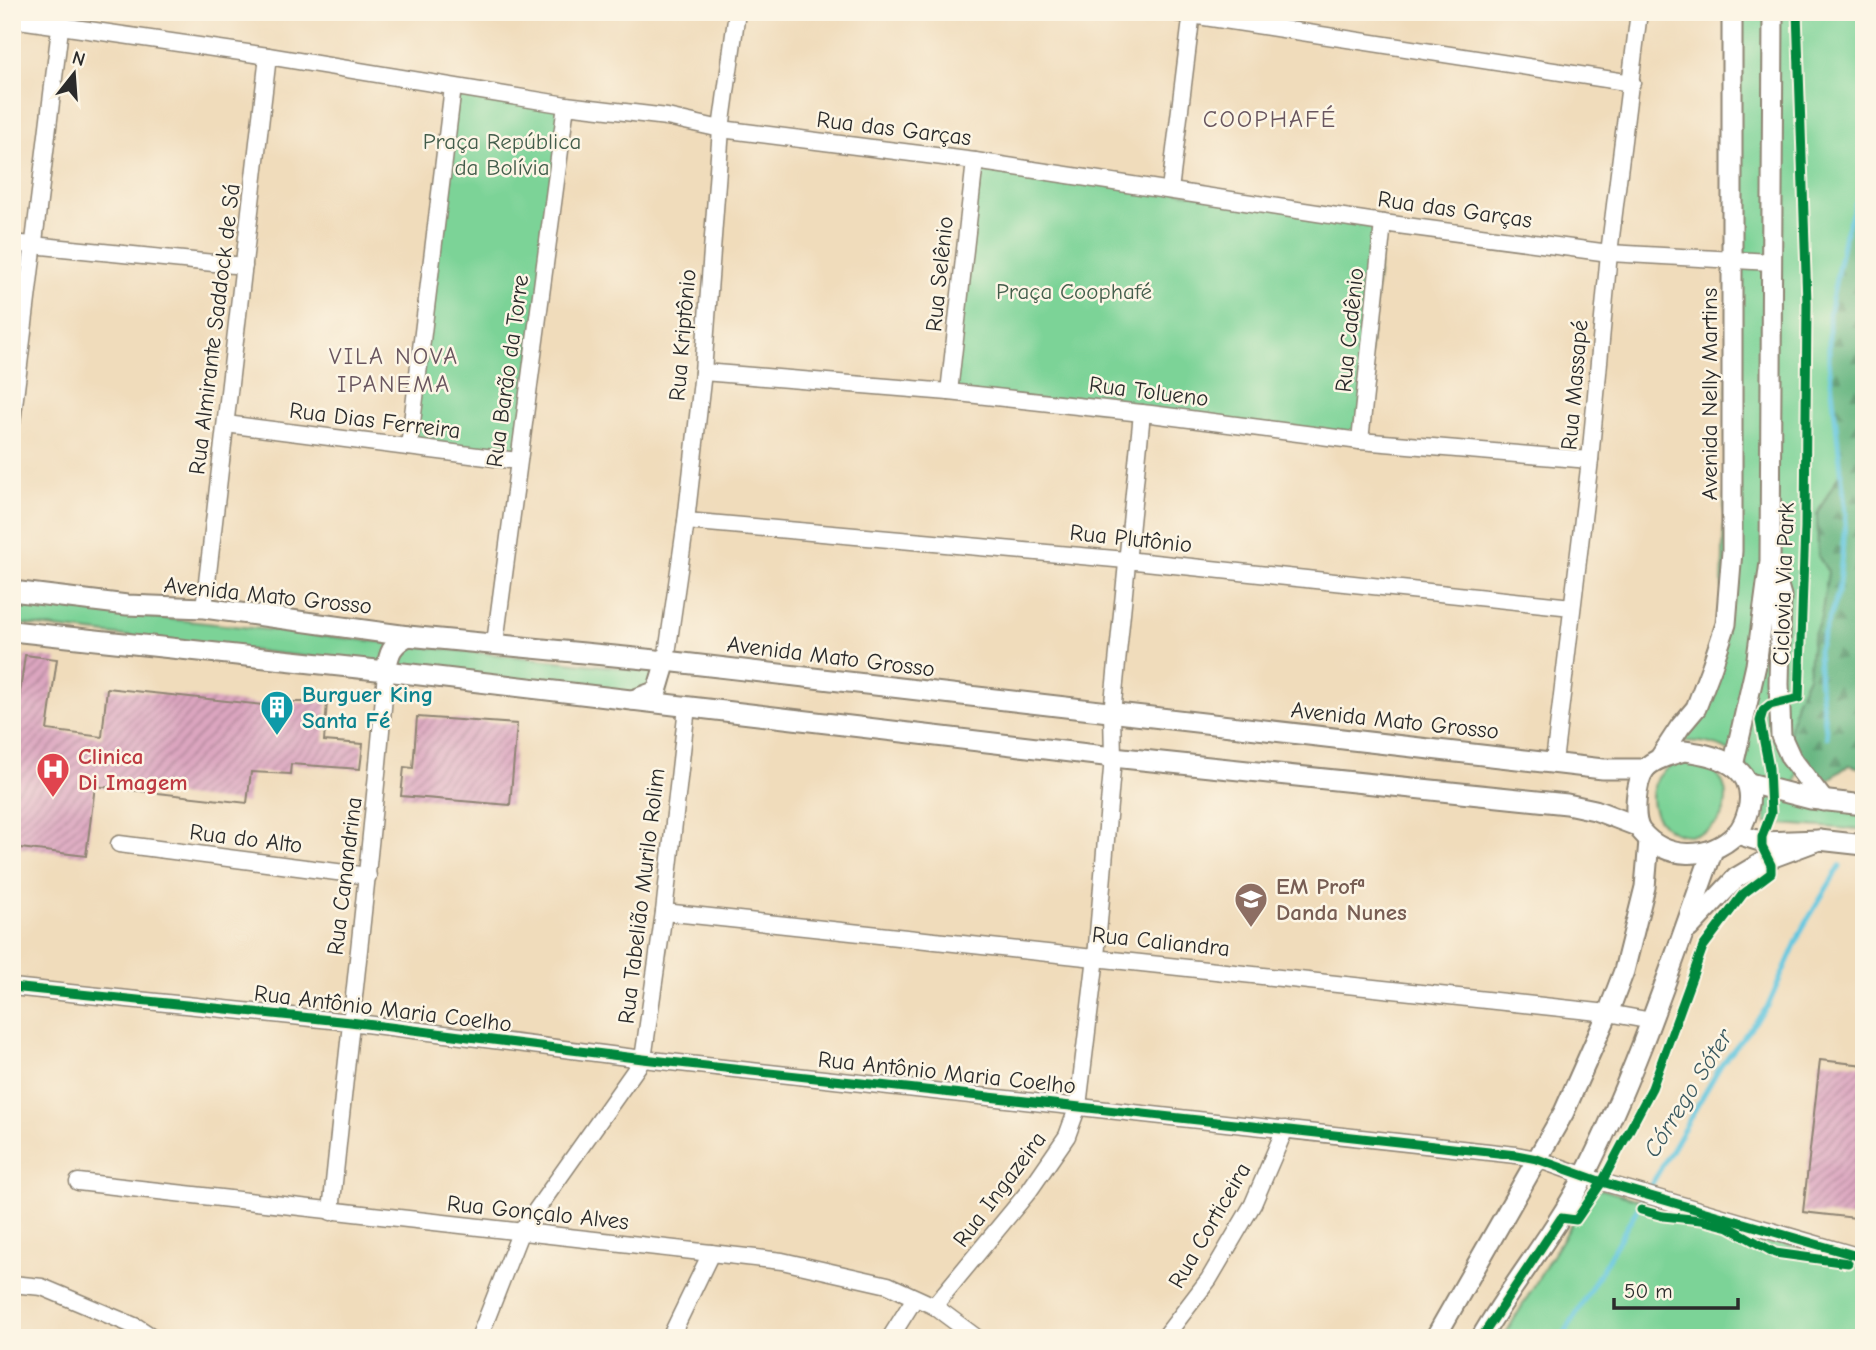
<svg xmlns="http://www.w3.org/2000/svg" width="1876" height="1350" font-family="'Comic Neue',sans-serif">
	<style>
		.green { fill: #7cd397; stroke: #547f61; stroke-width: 2 }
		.forest { fill: url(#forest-firs); stroke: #487056; stroke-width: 2 }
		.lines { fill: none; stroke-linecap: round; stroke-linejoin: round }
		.stream { stroke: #61c6df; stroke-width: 5 }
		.building { fill: url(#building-hatch) }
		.minor-casing { stroke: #8e8473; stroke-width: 19 }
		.major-casing { stroke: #8e8473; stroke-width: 23 }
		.minor { stroke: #fff; stroke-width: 16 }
		.major { stroke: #fff; stroke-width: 19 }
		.cycleway-casing { stroke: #fcf5e5; stroke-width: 13 }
		.cycleway { stroke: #00873e; stroke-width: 9 }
		.labels { text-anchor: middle; stroke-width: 5; stroke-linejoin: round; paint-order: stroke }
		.street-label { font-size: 23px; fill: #2b2b2b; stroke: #fcf5e5 }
		.park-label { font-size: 23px; fill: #435d4b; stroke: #fcf5e5 }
		.culture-label { font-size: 23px; font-weight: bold; fill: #0d838f; stroke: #fcf5e5; text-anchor: start }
		.health-label { font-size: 23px; font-weight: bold; fill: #be3a42; stroke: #fcf5e5; text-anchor: start }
		.education-label { font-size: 23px; font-weight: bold; fill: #785e54; stroke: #fcf5e5; text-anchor: start }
		.neighbourhood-label { font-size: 24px; letter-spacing: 2px; fill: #69565f; stroke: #fcf5e5 }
		.water-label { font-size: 24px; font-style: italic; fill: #3b5a61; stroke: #fcf5e5 }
	</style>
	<defs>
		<pattern id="forest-firs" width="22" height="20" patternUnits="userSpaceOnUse" patternTransform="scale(1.75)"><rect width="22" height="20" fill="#65b580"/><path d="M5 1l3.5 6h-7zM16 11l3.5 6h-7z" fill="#539369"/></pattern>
		<pattern id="building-hatch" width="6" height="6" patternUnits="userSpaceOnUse" patternTransform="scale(1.75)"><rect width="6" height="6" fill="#dca6c0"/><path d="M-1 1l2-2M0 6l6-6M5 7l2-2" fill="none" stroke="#b3879c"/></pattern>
	</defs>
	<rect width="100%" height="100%" fill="#fcf5e5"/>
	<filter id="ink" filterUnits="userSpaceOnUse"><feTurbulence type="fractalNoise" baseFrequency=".0143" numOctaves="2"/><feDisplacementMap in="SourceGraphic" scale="14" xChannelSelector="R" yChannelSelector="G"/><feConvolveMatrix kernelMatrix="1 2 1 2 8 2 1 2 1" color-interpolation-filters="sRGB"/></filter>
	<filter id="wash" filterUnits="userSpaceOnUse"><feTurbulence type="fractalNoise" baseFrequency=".00686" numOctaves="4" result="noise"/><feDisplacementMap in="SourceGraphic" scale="28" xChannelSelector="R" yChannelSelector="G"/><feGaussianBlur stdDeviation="1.57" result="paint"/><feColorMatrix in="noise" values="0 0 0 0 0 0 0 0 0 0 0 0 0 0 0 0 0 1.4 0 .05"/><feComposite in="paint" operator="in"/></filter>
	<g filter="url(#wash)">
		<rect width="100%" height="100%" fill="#f0dcbb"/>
		<!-- green -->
		<g class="green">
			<path d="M1738,12H1864V557L1797,775L1794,793L1761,787C1735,750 1725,741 1677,741L1720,667Z"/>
			<path d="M453,87L566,105L518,461L409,447Z"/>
			<path d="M975,161L1383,223L1360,441L949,392Z"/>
			<path d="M12,602L668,673L665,698L12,623Z"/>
			<circle cx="1689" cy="798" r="37"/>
			<path d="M1764,795L1864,810V830L1766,823Z"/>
			<path d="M1601,1189L1864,1267V1338H1503L1587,1197Z"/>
		</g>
		<!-- forest -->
		<path class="forest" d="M1864,180V769L1849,765L1817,788L1784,756L1796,701L1808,676L1812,640L1821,617L1828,572L1818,556L1817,514L1842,469L1829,362V314L1845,234Z"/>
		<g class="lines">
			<!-- stream -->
			<g class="stream">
				<path d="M1827,737L1820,687L1818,650L1838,593L1846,514L1829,362V314L1845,234L1864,180"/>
				<path d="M1562,1338L1721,1065L1768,1006L1802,929L1840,866"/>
			</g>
		</g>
		<g id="blocks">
			<!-- building -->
			<g class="building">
				<path d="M25,655L57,659L47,730L102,737L107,688L263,705V702H327L324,741L363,744L360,769L291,764L290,774L251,772L247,803L95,786L86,856L12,847V751Z"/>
				<path d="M417,717L517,724L510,805L401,796L404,767L413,768Z"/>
				<path d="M1820,1060L1864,1065V1219L1803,1212Z"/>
			</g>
		</g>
	</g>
	<g filter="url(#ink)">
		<use href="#blocks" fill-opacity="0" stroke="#8e8473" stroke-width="2"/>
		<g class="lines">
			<defs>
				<g id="minor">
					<path d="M1172,12L1632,83"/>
					<path d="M12,19L268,56L566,105L667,117L721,129L975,161L1383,223L1609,253L1771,262"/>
					<path d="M1170,190L1192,12"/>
					<path d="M12,243L244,266"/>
					<path d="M703,372L949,392L1151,414L1360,441L1590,460"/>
					<path d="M949,392L975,161"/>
					<path d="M12,422L62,12"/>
					<path d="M226,424L518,461"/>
					<path d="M1360,441L1383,223"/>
					<path d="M409,447L453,87"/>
					<path d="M686,521L1126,560L1572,607"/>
					<path d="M204,608L268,56"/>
					<path d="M495,643L566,105"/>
					<path d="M666,661L686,521L703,372L721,129L737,12"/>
					<path d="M1554,762L1590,460L1609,253L1639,12"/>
					<path d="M119,844L368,876"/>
					<path d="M664,912L1608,1013L1652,1021"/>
					<path d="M12,987L350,1022L643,1059L1516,1155L1537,1159L1602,1182L1864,1258"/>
					<path d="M78,1182L782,1261L888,1285L934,1306L977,1338"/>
					<path d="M331,1212C349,1031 372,852 386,671"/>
					<path d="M12,1284L42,1287L137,1327L154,1338"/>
					<path d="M934,1306L1029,1191L1067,1136L1078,1106L1096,957L1113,757L1112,713L1142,413"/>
					<path d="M479,1338L520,1233L643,1059L664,912L687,707"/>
					<path d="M670,1338L711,1253"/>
					<path d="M890,1338L915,1298"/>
					<path d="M1164,1338L1209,1279L1253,1204L1285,1129"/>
				</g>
				<g id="major">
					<path d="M1774,572L1781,596L1779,684L1781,736L1791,758L1824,801"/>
					<path d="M12,591L127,605L204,608L408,636L666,661L1603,769H1645"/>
					<path d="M12,631L386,671L1113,757L1567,804L1595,810L1637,826"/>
					<path d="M386,671C389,653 391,645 408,636"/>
					<path d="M633,700L657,691L666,661"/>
					<path d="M1684,751C1719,755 1758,767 1748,810C1746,818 1742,828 1736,834C1709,861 1665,860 1641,831C1632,819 1636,781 1645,769C1654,758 1672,755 1684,751Z"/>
					<path d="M1659,759L1680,727L1696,708L1712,666L1726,624L1732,551V12"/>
					<path d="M1733,766L1756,665L1770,562L1773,12"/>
					<path d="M1749,783L1811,799L1864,805"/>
					<path d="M1737,834L1763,842L1819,840L1864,845"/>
					<path d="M1689,928L1736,878L1768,859L1819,840"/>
					<path d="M1435,1338L1564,1112L1608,1013L1624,971L1645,887L1649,841"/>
					<path d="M1481,1338C1513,1282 1555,1233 1584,1176C1637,1072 1673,960 1713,850"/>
				</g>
			</defs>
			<!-- minor casing -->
			<use href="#minor" class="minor-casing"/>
			<!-- major casing -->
			<use href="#major" class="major-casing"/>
			<!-- minor -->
			<use href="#minor" class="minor"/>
			<!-- major -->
			<use href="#major" class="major"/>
			<defs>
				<g id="cycleway">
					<path d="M12,987L350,1022L643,1059L1516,1155L1537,1159L1602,1182L1864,1258"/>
					<path d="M1641,1210L1663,1216L1701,1220L1729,1227L1775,1253L1848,1263"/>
					<path d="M1481,1338L1561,1218L1576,1220L1602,1182L1652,1088L1703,947L1743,894L1771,873V865L1762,847V837L1771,813L1769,768L1760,721L1763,711L1770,705L1799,698L1805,527L1807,303L1797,12"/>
				</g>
			</defs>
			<!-- cycleway casing -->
			<use href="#cycleway" class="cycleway-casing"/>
			<!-- cycleway -->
			<use href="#cycleway" class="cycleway"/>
		</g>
	</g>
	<!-- icons -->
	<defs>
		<symbol id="building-pin" viewBox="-11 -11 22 30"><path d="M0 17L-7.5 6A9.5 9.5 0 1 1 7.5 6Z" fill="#0f9aa8" stroke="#fcf5e5"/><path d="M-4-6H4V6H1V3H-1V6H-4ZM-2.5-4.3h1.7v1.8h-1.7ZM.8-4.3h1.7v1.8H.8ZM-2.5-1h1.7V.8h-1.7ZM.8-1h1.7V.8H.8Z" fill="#fff"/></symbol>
		<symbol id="hospital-pin" viewBox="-11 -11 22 30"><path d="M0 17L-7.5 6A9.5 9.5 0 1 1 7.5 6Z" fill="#e0444e" stroke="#fcf5e5"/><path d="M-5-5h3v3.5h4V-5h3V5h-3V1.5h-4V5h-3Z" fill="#fff"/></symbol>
		<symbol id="school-pin" viewBox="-11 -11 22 30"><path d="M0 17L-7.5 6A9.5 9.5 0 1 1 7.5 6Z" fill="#8d6e63" stroke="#fcf5e5"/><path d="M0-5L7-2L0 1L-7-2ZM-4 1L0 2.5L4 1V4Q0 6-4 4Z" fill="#fff"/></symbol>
	</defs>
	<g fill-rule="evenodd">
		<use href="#building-pin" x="258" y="688" width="38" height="52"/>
		<use href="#hospital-pin" x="34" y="750" width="38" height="52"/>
		<use href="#school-pin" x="1232" y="880" width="38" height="52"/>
	</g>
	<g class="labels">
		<!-- street labels -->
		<g class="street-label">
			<text transform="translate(894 128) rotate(7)" y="8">Rua das Garças</text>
			<text transform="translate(1455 209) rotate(8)" y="8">Rua das Garças</text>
			<text transform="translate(939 274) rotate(-84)" y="8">Rua Selênio</text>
			<text transform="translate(214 329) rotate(-83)" y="8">Rua Almirante Saddock de Sá</text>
			<text transform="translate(1349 330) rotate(-84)" y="8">Rua Cadênio</text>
			<text transform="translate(682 335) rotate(-85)" y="8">Rua Kriptônio</text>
			<text transform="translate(507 371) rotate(-82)" y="8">Rua Barão da Torre</text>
			<text transform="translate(1574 385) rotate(-85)" y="8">Rua Massapé</text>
			<text transform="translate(1149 391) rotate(7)" y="8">Rua Tolueno</text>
			<text transform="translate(1709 394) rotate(-90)" y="8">Avenida Nelly Martins</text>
			<text transform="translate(375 420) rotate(7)" y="8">Rua Dias Ferreira</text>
			<text transform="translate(1131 538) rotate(6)" y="8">Rua Plutônio</text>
			<text transform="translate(1783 584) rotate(-88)" y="8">Ciclovia Via Park</text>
			<text transform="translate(268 595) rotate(6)" y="8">Avenida Mato Grosso</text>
			<text transform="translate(831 656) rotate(7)" y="8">Avenida Mato Grosso</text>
			<text transform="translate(1395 720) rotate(6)" y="8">Avenida Mato Grosso</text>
			<text transform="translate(246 838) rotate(7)" y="8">Rua do Alto</text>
			<text transform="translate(344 876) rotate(-83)" y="8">Rua Canandrina</text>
			<text transform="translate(641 896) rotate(-83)" y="8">Rua Tabelião Murilo Rolim</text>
			<text transform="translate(1161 941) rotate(6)" y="8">Rua Caliandra</text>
			<text transform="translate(383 1008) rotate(7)" y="8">Rua Antônio Maria Coelho</text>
			<text transform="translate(947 1072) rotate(6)" y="8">Rua Antônio Maria Coelho</text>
			<text transform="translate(999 1189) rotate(-53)" y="8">Rua Ingazeira</text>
			<text transform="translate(538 1212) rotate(6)" y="8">Rua Gonçalo Alves</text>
			<text transform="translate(1209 1225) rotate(-60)" y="8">Rua Corticeira</text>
		</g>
		<!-- park labels -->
		<g class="park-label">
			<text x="502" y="149">Praça República<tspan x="502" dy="26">da Bolívia</tspan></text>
			<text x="1074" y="299">Praça Coophafé</text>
		</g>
		<!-- culture labels -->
		<g class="culture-label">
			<text x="302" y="702">Burguer King<tspan x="302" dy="26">Santa Fé</tspan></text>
		</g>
		<!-- health labels -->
		<g class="health-label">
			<text x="78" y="764">Clinica<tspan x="78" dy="26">Di Imagem</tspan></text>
		</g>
		<!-- education labels -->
		<g class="education-label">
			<text x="1276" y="894">EM Profª<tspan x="1276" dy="26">Danda Nunes</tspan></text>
		</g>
		<!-- neighbourhood labels -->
		<g class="neighbourhood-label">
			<text x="1270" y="127">COOPHAFÉ</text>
			<text x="394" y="364">VILA NOVA<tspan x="394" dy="28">IPANEMA</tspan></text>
		</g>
		<!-- water labels -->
		<g class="water-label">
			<text transform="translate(1688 1093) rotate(-58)" y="8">Córrego Sóter</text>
		</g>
	</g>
	<!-- margin -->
	<rect width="1876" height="1350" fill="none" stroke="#fcf5e5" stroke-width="42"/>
	<!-- north arrow -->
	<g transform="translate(74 74) rotate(17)" stroke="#fcf5e5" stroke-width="5" paint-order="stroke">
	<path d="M0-5L12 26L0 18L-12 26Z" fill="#2b2b2b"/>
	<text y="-10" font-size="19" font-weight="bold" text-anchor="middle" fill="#2b2b2b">N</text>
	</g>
	<!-- scale -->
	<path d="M1614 1298v10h124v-10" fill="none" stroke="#2b2b2b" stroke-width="3.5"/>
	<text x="1624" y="1298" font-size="21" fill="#2b2b2b" stroke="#fcf5e5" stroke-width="5" paint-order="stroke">50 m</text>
</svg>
